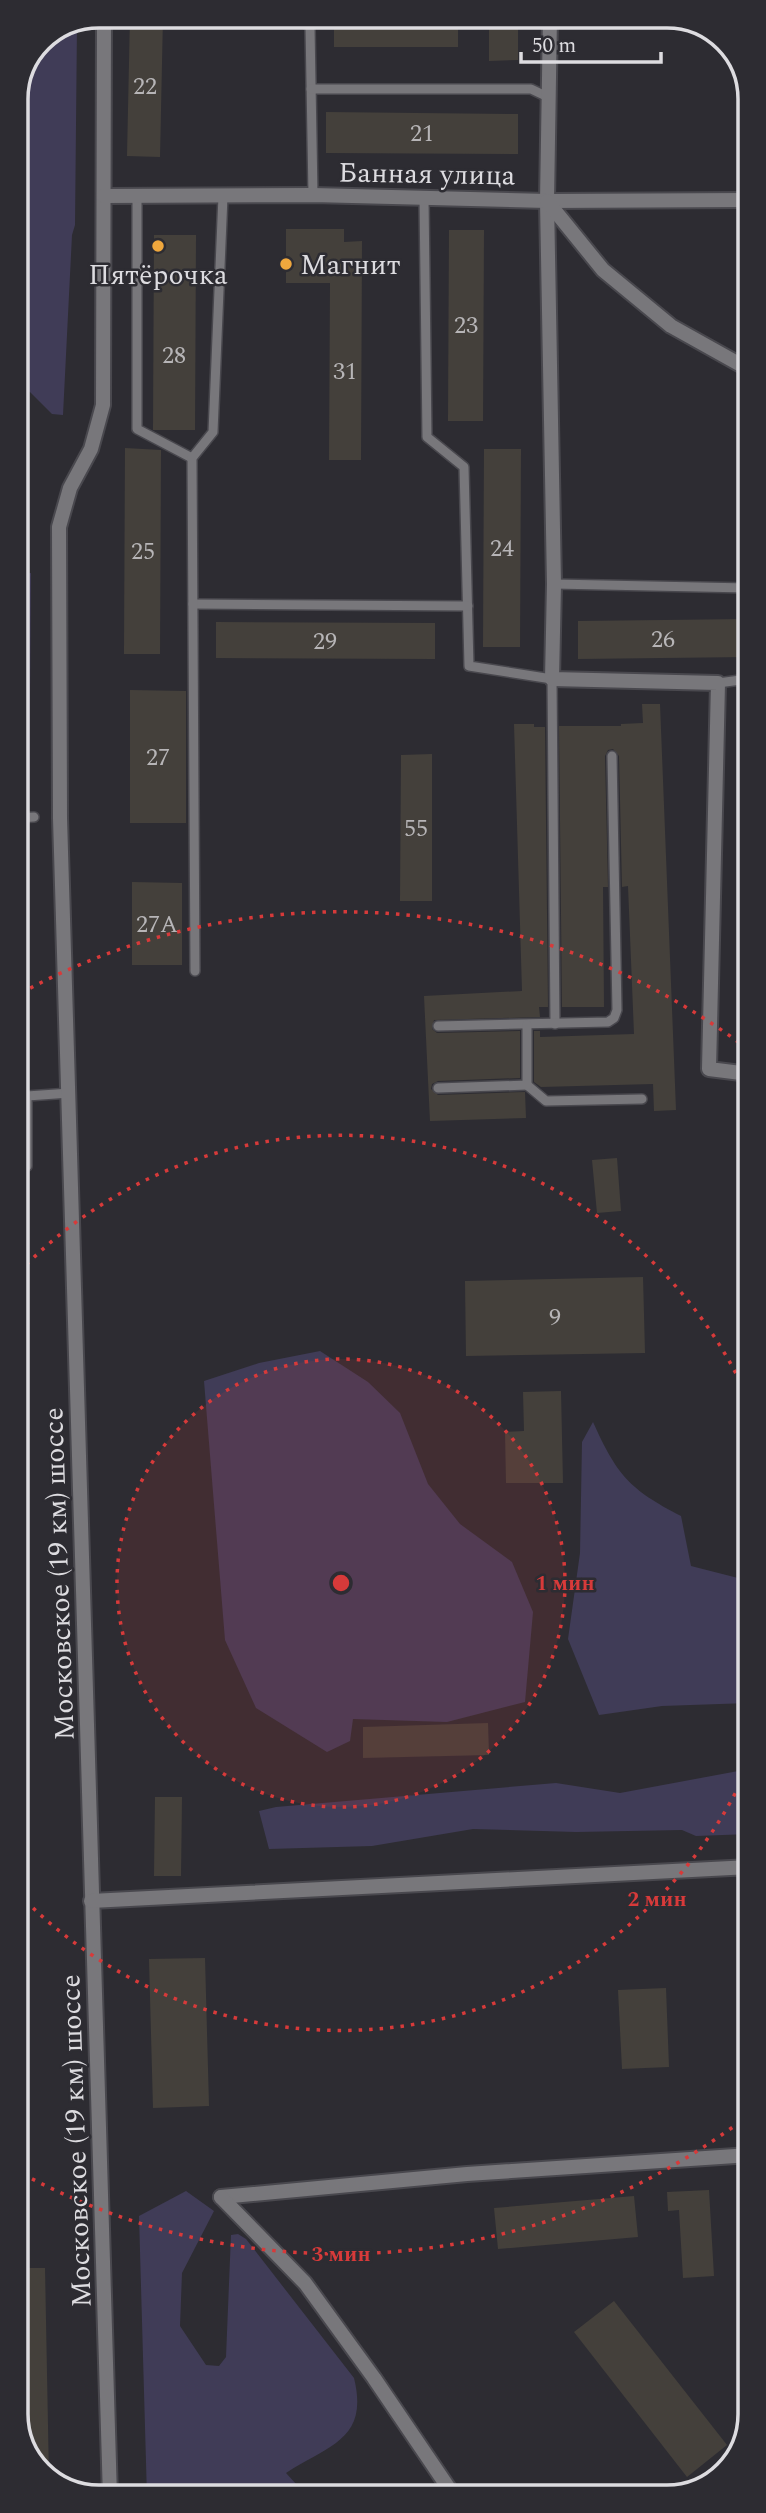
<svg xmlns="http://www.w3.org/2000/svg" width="766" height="2513" font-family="Spectral,serif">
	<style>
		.green { fill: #403c57 }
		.building { fill: #44403b }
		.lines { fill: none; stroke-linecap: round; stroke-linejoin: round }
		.service-casing { stroke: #49484e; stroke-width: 12 }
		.minor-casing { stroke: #49484e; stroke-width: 18 }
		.service { stroke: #78777b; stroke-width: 9 }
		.minor { stroke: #78777b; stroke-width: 14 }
		.ring { fill: none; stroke: #d73a3a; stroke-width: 3.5; stroke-dasharray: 3.5 7 }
		.poi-dot { fill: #efa73d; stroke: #2d2c32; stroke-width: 2.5 }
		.labels { text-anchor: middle; stroke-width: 5; stroke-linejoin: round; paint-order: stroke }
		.number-label { font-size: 24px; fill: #b7b5b7 }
		.street-label { font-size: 28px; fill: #dddce0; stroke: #2d2c32 }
		.poi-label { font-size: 28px; fill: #dddce0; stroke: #2d2c32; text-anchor: start }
		.rim { fill: none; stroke: #dddce0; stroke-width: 3.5 }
		.centre { fill: #d73a3a; stroke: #2d2c32; stroke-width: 3.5 }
		.ring-label { font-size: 21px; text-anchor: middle; font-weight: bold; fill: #d73a3a; stroke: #2d2c32; stroke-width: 5; stroke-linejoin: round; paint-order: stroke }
	</style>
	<rect width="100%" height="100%" fill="#2d2c32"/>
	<!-- green -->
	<g class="green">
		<path d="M77,25L75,225L72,235L63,415L52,414L30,392L16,391V94L40,40Z"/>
		<path d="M31,573L29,818H17L16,574Z"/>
		<path d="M320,1351L368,1382L400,1413L428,1484L460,1524L512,1562L533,1612L525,1702L447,1722L353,1719L350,1741L327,1752L256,1708L225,1640L204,1381L259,1363Z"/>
		<path d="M593,1422C617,1475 629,1489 681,1516L691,1566L738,1578L749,1577V1703L662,1706L599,1715L568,1639L580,1553L582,1442Z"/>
		<path d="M749,1769L750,1834L696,1836L682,1830L576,1832L473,1829L372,1846L269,1849L259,1811L276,1807L556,1783L620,1793Z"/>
		<path d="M186,2191L214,2211L182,2273L180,2326L206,2365L219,2366L226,2357L231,2235L238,2234L246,2239L354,2378C369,2439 330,2445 286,2473L307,2496L147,2497L139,2216Z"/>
	</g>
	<!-- building -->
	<g class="building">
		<path d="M130,16H163L160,157L127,156Z"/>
		<path d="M489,16H518V60L489,61Z"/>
		<rect x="334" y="21" width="124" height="26"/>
		<path d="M326,112L518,114V154L326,153Z"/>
		<path d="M286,229H344V242L362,241L361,460H329L330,283H286Z"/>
		<path d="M449,230H484L483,421H448Z"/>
		<path d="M154,235H196L195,430H153Z"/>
		<path d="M125,448L161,450L160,654H124Z"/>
		<path d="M484,449H521L520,647H483Z"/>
		<path d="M748,619V657L578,659V621Z"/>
		<path d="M216,622L435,623V659L216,658Z"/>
		<path d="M130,690L186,691V823H130Z"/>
		<path d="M642,704H660L676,1110L654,1111L653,1084L541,1087L534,1082V1031H540V1037L634,1034L628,886L622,887L619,756L613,749L608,750L605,756L608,887H603L604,1007H562L559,726H621V724L643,723Z"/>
		<path d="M514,724H534V727H545L548,1007H539L540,1017L434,1020L432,1029L437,1033L520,1031V1078L438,1081L432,1084L431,1089L438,1095L525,1092L526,1118L430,1121L424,996L522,991Z"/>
		<path d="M432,754V901H400L401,755Z"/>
		<path d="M132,882L182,883V965H132Z"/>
		<path d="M617,1158L621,1211L597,1213L592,1160Z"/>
		<path d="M643,1277L645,1353L466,1356L465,1281Z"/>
		<path d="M561,1391L563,1483H506L505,1432L524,1431L523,1392Z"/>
		<path d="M488,1723L489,1755L363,1758V1727Z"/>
		<path d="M155,1797H182L181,1876H154Z"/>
		<path d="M205,1958L209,2106L153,2108L149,1959Z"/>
		<path d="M666,1988L669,2067L622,2069L618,1990Z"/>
		<path d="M709,2190L714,2276L683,2278L679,2210L668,2211L667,2192Z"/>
		<path d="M634,2196L638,2237L498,2249L494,2208Z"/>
		<path d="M18,2268H45L49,2479L44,2477L18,2435Z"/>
		<path d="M614,2301L727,2445L687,2477L574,2332Z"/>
	</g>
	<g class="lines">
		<defs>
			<g id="service">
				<path d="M295,16L310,27L313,195"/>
				<path d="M311,89H531L550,98"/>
				<path d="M137,196V429L192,458"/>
				<path d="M424,198L427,437L464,467L469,666L552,679L555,1024"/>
				<path d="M554,584L748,588"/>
				<path d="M193,604L468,606"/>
				<path d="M718,683L748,679"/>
				<path d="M17,818L34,817"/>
				<path d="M195,971L192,458L213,432L223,196"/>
				<path d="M438,1026L608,1022L614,1018L617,1010L612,756"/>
				<path d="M527,1085L546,1101L642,1099"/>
				<path d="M438,1088L527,1085V1025"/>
				<path d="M17,1090L27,1096V1166L17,1168"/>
				<path d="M27,1096L70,1093"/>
			</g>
			<g id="minor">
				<path d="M104,16L103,405L91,449L70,488L59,527L60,818L110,2497"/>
				<path d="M550,16L547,201L554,584L552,679L718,683L709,1069L749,1074"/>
				<path d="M104,196L313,195L547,201L748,200"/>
				<path d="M547,201L603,270L671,326L748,369"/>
				<path d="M91,1901L750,1867"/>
				<path d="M221,2197L467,2174L750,2155"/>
				<path d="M221,2197L305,2283L374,2378L454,2496"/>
			</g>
		</defs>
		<!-- service casing -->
		<use href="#service" class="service-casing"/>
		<!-- minor casing -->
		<use href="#minor" class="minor-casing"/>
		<!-- service -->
		<use href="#service" class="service"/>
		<!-- minor -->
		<use href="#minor" class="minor"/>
	</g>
	<!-- distance rings -->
	<circle cx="341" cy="1583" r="224" fill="#d73a3a" fill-opacity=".12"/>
	<g class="ring">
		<circle cx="341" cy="1583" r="224"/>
		<path d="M749 1765A447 447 0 0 1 19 1894M19 1272A447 447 0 0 1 748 1398"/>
		<path d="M749 2115A671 671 0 0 1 21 2173M21 993A671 671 0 0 1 745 1047"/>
	</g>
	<!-- markers -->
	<g class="poi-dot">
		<circle cx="158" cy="246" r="7"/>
		<circle cx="286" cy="264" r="7"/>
	</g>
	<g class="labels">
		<!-- number labels -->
		<g class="number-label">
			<text x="145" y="94">22</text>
			<text x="422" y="141">21</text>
			<text x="466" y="333">23</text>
			<text x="174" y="363">28</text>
			<text x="345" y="379">31</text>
			<text x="502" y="556">24</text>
			<text x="143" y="559">25</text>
			<text x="663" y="647">26</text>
			<text x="325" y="649">29</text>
			<text x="158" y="765">27</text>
			<text x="416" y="836">55</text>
			<text x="157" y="932">27А</text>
			<text x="555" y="1325">9</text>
		</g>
		<!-- street labels -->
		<g class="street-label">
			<text transform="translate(427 173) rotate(1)" y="10">Банная улица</text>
			<text transform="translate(58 1574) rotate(-92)" y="10">Московское (19 км) шоссе</text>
			<text transform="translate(75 2141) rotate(-92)" y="10">Московское (19 км) шоссе</text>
		</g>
		<!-- poi labels -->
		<g class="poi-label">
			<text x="300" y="274">Магнит</text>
			<text x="158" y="284" text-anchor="middle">Пятёрочка</text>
		</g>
	</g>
	<!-- crop -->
	<path d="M0 0H766V2513H0ZM99 28H667A71 71 0 0 1 738 99V2414A71 71 0 0 1 667 2485H99A71 71 0 0 1 28 2414V99A71 71 0 0 1 99 28Z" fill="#2d2c32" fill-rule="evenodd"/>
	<path class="rim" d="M99 28H667A71 71 0 0 1 738 99V2414A71 71 0 0 1 667 2485H99A71 71 0 0 1 28 2414V99A71 71 0 0 1 99 28Z"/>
	<circle cx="341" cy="1583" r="10" class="centre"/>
	<g class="ring-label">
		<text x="565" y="1590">1 мин</text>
		<text x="657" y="1906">2 мин</text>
		<text x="341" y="2261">3 мин</text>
	</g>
	<!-- scale -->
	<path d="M521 52v10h140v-10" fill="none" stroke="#dddce0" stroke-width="3.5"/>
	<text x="532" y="52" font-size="21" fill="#dddce0" stroke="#2d2c32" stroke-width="5" paint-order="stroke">50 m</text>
</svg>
